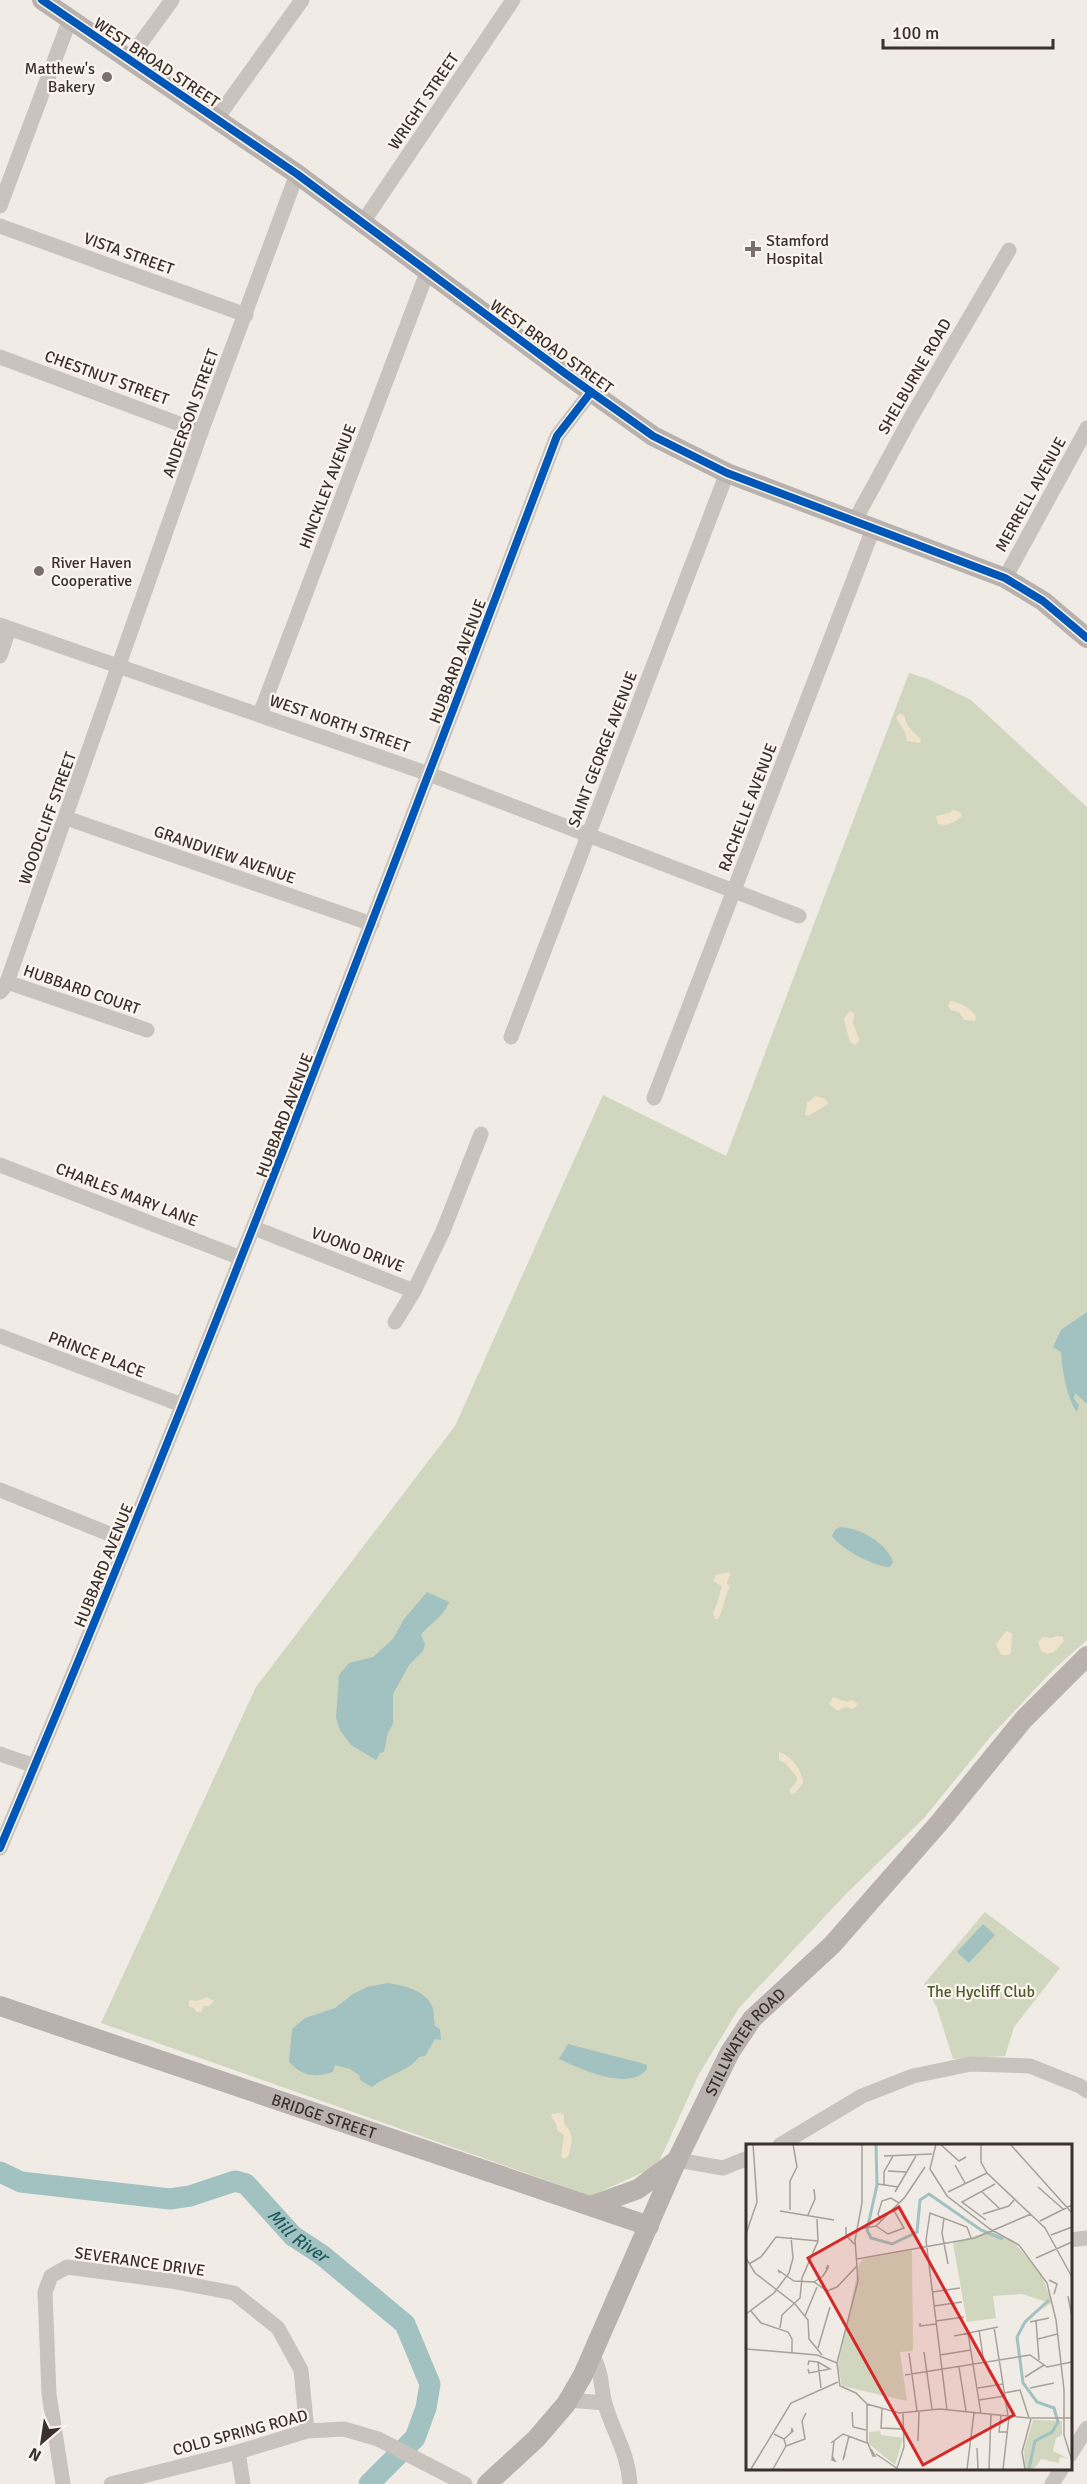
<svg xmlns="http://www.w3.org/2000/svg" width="1087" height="2484" font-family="Signika,sans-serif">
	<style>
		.green { fill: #d1d6bf }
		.sand { fill: #efe3cc }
		.water { fill: #a1c2c1 }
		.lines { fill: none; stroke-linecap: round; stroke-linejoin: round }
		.river { stroke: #a1c2c1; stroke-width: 21 }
		.minor { stroke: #c9c3be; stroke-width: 15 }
		.major { stroke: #b8b1ad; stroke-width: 20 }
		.cycleway-casing { stroke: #fbf5ee; stroke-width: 11 }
		.cycleway { stroke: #0057b8; stroke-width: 8 }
		.poi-dot { fill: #7a716c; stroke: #fbf5ee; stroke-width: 2 }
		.labels { text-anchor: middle; stroke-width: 4.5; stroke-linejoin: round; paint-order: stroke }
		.street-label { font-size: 16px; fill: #3b302b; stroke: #fbf5ee }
		.poi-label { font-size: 16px; fill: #3b302b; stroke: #fbf5ee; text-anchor: start }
		.park-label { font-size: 16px; fill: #4a5a2e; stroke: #fbf5ee }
		.water-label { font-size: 18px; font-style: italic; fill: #1f5a5e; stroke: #fbf5ee }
		.inset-river { fill: none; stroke: #a1c2c1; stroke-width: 3 }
		.inset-road { fill: none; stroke: #a8a09b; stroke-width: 1.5 }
		.view { fill: #d62828; fill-opacity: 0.15; stroke: #d62828; stroke-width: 3 }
		.inset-edge { fill: none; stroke: #3b302b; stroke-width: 3 }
	</style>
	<rect width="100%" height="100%" fill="#f0ebe5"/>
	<!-- green -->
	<g class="green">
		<path d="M909,673L928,679L971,700L1087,807V1640L1053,1670L991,1736L924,1818L844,1896L739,2008L698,2076L657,2166L591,2196L101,2023L256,1687L455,1426L603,1095L726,1156Z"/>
		<path d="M985,1912L1060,1968L1014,2027L1005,2056L953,2059L937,2008L924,1984Z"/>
	</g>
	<!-- sand -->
	<g class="sand">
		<path d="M900,713L905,717C907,730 914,730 921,740L920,743L907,741L905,732L896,718Z"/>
		<path d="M953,810L960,812L962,815C958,822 945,827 938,824L936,816L949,813Z"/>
		<path d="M950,1001C960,1002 970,1008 976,1016L975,1021L964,1020L959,1012L951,1010L948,1006Z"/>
		<path d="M850,1011L854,1013L853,1023L859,1039L856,1045L851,1043C849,1039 844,1021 844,1018Z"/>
		<path d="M816,1096L825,1099L828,1104L808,1116L805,1115L807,1103Z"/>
		<path d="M729,1572L730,1575L727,1583L730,1587C724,1597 724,1609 718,1619H715L713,1612C718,1604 719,1595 722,1586L713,1581L716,1575Z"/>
		<path d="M1006,1631L1012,1633L1011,1652L1009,1655H1001L996,1644Z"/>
		<path d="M1057,1636L1063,1637L1064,1641L1054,1652L1047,1654L1041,1651L1038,1642L1043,1637L1051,1638Z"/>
		<path d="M833,1697L848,1702L852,1700L858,1704L853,1709L845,1707L838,1711L829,1704Z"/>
		<path d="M779,1752C792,1756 802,1770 803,1783L795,1793L791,1794L789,1790L796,1783L797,1777L785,1763L779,1760Z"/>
		<path d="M207,1997L214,2001L209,2006H203L202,2012H196L194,2008L188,2006L190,2000L197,2001Z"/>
		<path d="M560,2113L564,2115V2123L570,2131L572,2139L569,2155L565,2159L561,2157L564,2135L557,2130L556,2123L551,2117L552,2114Z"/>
	</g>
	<!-- water -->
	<g class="water">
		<path d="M1087,1312V1404L1075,1393L1074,1399L1079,1405L1077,1412C1067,1399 1062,1369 1061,1352L1053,1347L1061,1330Z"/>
		<path d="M840,1527C860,1528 886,1542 893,1562L890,1567C874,1567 841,1549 832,1536L835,1530Z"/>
		<path d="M427,1592L449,1602C443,1618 431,1622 421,1635L425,1644L423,1651L409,1665L393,1694V1724L388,1733L384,1752L380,1753L376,1760L351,1745L340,1730L336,1718L339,1675L349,1663L373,1657L393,1639L404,1619Z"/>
		<path d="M983,1924L995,1935L969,1963L957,1952Z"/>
		<path d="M388,1983C402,1985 425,1990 432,2006C434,2011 434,2020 435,2026L440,2029L441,2040L435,2039L425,2056L419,2057C411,2070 385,2076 372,2087L360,2080L359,2075L350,2069L335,2065L333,2072C315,2078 302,2076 289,2062L292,2029L305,2018L335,2008L353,1994L367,1987Z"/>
		<path d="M568,2044L641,2063L647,2065V2069C629,2092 581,2069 559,2059Z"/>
	</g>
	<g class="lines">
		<!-- river -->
		<path class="river" id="s1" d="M0,2172L21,2182L170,2199L190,2196L235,2181L246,2184L293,2236L322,2255L405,2324L430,2384L426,2408L415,2438L369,2484"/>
		<!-- minor -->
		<g class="minor">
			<path d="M129,59L172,0"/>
			<path d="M217,118L302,0"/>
			<path d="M0,206L70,19"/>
			<path d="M363,222L513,0"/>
			<path d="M0,226L246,315"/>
			<path d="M0,357L201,432"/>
			<path d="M854,522L910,419L1009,250"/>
			<path d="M1005,578L1087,428"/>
			<path d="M0,625L429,774L799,916"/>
			<path d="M0,656L9,629"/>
			<path d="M260,714L428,270"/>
			<path d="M66,818L372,924"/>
			<path d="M7,982L147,1030"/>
			<path d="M0,992L6,985L201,432L297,174"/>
			<path d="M511,1037L727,473"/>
			<path d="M654,1098L873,529"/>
			<path d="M0,1165L241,1258"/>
			<path d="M254,1228L414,1291L395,1322"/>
			<path d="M414,1291L443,1231L481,1134"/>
			<path d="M0,1336L182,1405"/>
			<path d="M0,1490L127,1541"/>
			<path d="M0,1754L35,1766"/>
			<path d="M0,1848C198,1382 378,909 557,436L591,392"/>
			<path d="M780,2145L862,2096L913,2076L971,2064L1030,2066L1080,2086L1087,2091"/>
			<path d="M677,2160L723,2168L748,2158"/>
			<path d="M1070,2240L1087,2238"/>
			<path d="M592,2355C603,2373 600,2385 605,2404C613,2432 628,2452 630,2484"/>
			<path d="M569,2400L605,2403"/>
			<path d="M238,2452L243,2484"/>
			<path d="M1070,2455L1087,2428"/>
			<path d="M63,2484L49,2394L45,2292L51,2276L67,2267L171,2281L234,2293L278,2328L301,2370L307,2431"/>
			<path d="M111,2484L238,2452L307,2431L344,2429L378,2439L465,2484"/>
			<path d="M1052,2484L1062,2468"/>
		</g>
		<!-- major -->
		<g class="major">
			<path d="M42,0L297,174L566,374L653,436L727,473L1005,578L1043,601L1087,638"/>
			<path id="s2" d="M0,2006L649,2226"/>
			<path d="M591,2206L638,2189L677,2160"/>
			<path id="s3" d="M487,2484L536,2439L566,2404L583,2375L677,2160L730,2052L752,2019L832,1945L939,1823L1023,1720L1087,1656"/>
		</g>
		<defs>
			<g id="cycleway">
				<path d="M42,0L297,174L566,374L653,436L727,473L1005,578L1043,601L1087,638"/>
				<path d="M0,1848C198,1382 378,909 557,436L591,392"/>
			</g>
		</defs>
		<!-- cycleway casing -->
		<use href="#cycleway" class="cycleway-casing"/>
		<!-- cycleway -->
		<use href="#cycleway" class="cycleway"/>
	</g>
	<!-- markers -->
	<g class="poi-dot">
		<circle cx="107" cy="77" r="6"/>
		<path d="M750 240h6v6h6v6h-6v6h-6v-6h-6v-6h6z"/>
		<circle cx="39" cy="571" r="6"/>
	</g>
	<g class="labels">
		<!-- street labels -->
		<g class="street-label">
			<text transform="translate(157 62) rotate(34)" y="6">WEST BROAD STREET</text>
			<text transform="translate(423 101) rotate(-56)" y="6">WRIGHT STREET</text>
			<text transform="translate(129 253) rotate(20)" y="6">VISTA STREET</text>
			<text transform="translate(552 346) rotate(36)" y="6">WEST BROAD STREET</text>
			<text transform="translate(914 376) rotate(-60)" y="6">SHELBURNE ROAD</text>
			<text transform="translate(107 377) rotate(20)" y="6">CHESTNUT STREET</text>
			<text transform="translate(190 413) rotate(-70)" y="6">ANDERSON STREET</text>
			<text transform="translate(327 486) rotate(-69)" y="6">HINCKLEY AVENUE</text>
			<text transform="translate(1030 494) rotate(-61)" y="6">MERRELL AVENUE</text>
			<text transform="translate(457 661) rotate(-69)" y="6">HUBBARD AVENUE</text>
			<text transform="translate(340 723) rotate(19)" y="6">WEST NORTH STREET</text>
			<text transform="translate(602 749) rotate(-69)" y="6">SAINT GEORGE AVENUE</text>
			<text transform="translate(747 807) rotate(-69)" y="6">RACHELLE AVENUE</text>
			<text transform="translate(47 818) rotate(-70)" y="6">WOODCLIFF STREET</text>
			<text transform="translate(225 854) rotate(19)" y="6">GRANDVIEW AVENUE</text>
			<text transform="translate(82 989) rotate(19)" y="6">HUBBARD COURT</text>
			<text transform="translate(284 1115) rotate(-69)" y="6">HUBBARD AVENUE</text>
			<text transform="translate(127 1194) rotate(21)" y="6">CHARLES MARY LANE</text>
			<text transform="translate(358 1249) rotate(21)" y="6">VUONO DRIVE</text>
			<text transform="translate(97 1354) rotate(21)" y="6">PRINCE PLACE</text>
			<text transform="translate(103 1565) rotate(-68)" y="6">HUBBARD AVENUE</text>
			<text dy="6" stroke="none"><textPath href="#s3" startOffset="518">STILLWATER ROAD</textPath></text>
			<text dy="6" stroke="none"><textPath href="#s2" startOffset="342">BRIDGE STREET</textPath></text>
			<text transform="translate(140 2261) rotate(8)" y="6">SEVERANCE DRIVE</text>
			<text transform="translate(240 2432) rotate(-15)" y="6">COLD SPRING ROAD</text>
		</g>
		<!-- poi labels -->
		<g class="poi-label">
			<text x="95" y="74" text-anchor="end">Matthew's<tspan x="95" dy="18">Bakery</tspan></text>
			<text x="766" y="246">Stamford<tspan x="766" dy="18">Hospital</tspan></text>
			<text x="51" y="568">River Haven<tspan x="51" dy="18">Cooperative</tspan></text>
		</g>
		<!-- park labels -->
		<g class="park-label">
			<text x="981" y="1997">The Hycliff Club</text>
		</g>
		<!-- water labels -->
		<g class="water-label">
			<text dy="6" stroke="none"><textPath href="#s1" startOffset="326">Mill River</textPath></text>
		</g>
	</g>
	<!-- overview -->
	<g transform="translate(746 2144)">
		<rect width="326" height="326" fill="#f0ebe5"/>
		<path d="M244,87L266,96L295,130L306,158L297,165L301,158L276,150L247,152L250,174L221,178L207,99ZM166,106L167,207L154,208L161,257L96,242L92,222L113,120L117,115ZM287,276L316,277V291L310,294L307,307L323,315L314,313L313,319L295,315L288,325H279L278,306ZM134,287L135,291L157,294L149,321L123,300V288Z" fill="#d1d6bf"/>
		<path class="inset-river" d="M130,0L131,41L121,86L125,94L146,100L171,88L174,56L183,50L235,86L257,95M283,325L289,297L306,288L312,278L308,264L291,258L277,239L271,193L279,178L303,156"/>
		<path class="inset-road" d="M116,0V59L109,96L112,137L91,219L94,242L110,249L121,260V297L127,312H129L125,305M190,0L184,25L201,52L244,85L273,101L301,139L310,176L318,246V291L326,317M194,0L213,17L220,13M235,0V18L241,29L299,84L326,133M264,0L326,69M138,12L186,10M209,21L219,39M142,27L160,28M132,40L152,43M138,41V28L147,12M292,43L317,65M149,48L170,12M202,48L241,29M236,48L253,64M44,66V37L51,23L47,0M34,67L88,76M237,70L263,62L268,56M62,71L69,55L68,45M198,74L196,89L202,120M240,76L216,58L249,40M135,77L132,70L136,57L145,54L153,59M294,77L326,61M130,82L142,90L158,84L147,65M100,83V91L108,100M113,85L130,82L159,53L179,23M0,90L11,58L7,0M305,91L326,83M0,114L9,129L49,160L62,176L63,195L76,211M290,114L326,98M111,115L229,94L285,70M3,120L15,113L30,93L72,97M34,129L32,126L48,137L68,138L81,147L91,143L111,122M303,136L311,140L308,150M68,138L77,132L82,124V121L80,125M186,148L214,144M322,152L326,173M188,162L216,158M5,167L15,179L42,188L46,195V209M0,170L28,149L43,129L47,114L45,93M59,172L71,143M190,177L218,173M290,177L293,216M284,178L303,174M174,179V182L190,180M248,183L262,272M34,184L36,171L54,154L56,134L72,97L71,75M233,186L238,219M222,189L235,270M208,192L252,183M292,195L311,190M72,204L84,163M0,205L71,211L91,219M178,208L186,265M163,209L171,267M194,211L225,206M72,218L75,244M213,223L220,267M62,225L63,229L84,225L72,218L63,217L62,221M159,231L284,211L301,223L326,218M279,233L298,221M232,244L257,240M284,244L308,239M258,249L274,246L283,274M233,256L259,252M121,260L153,269L194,265L283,274H326M136,265L135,284L157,285M201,266L180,96L184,69L221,83L225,94M106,268L107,283L120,286M255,272L253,288H262M38,295L47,287L46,285L45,289M172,297L173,268M85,299L97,290L121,299M40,302L59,295L56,277L60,269M231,304L232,325M99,310L97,316L103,292M130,310L152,325M86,312L89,317L86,316L88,297M151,324L158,303L157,269M5,325L45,259L92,238M27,325L40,302L38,295L28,290M221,325L228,269M243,325L245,271M257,325L263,273M279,325L276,308L285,275"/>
		<path class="view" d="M153,63L268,271L177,321L62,114Z"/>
		<rect width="326" height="326" class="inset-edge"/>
	</g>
	<!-- north arrow -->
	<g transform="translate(42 2442) rotate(209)" stroke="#fbf5ee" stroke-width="4.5" paint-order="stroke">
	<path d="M0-4.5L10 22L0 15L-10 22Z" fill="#3b302b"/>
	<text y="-9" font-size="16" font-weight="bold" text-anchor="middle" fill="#3b302b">N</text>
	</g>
	<!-- scale -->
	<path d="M883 39v9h170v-9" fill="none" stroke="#3b302b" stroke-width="3"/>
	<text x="892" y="39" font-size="18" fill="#3b302b" stroke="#fbf5ee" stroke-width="4.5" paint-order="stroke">100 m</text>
</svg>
